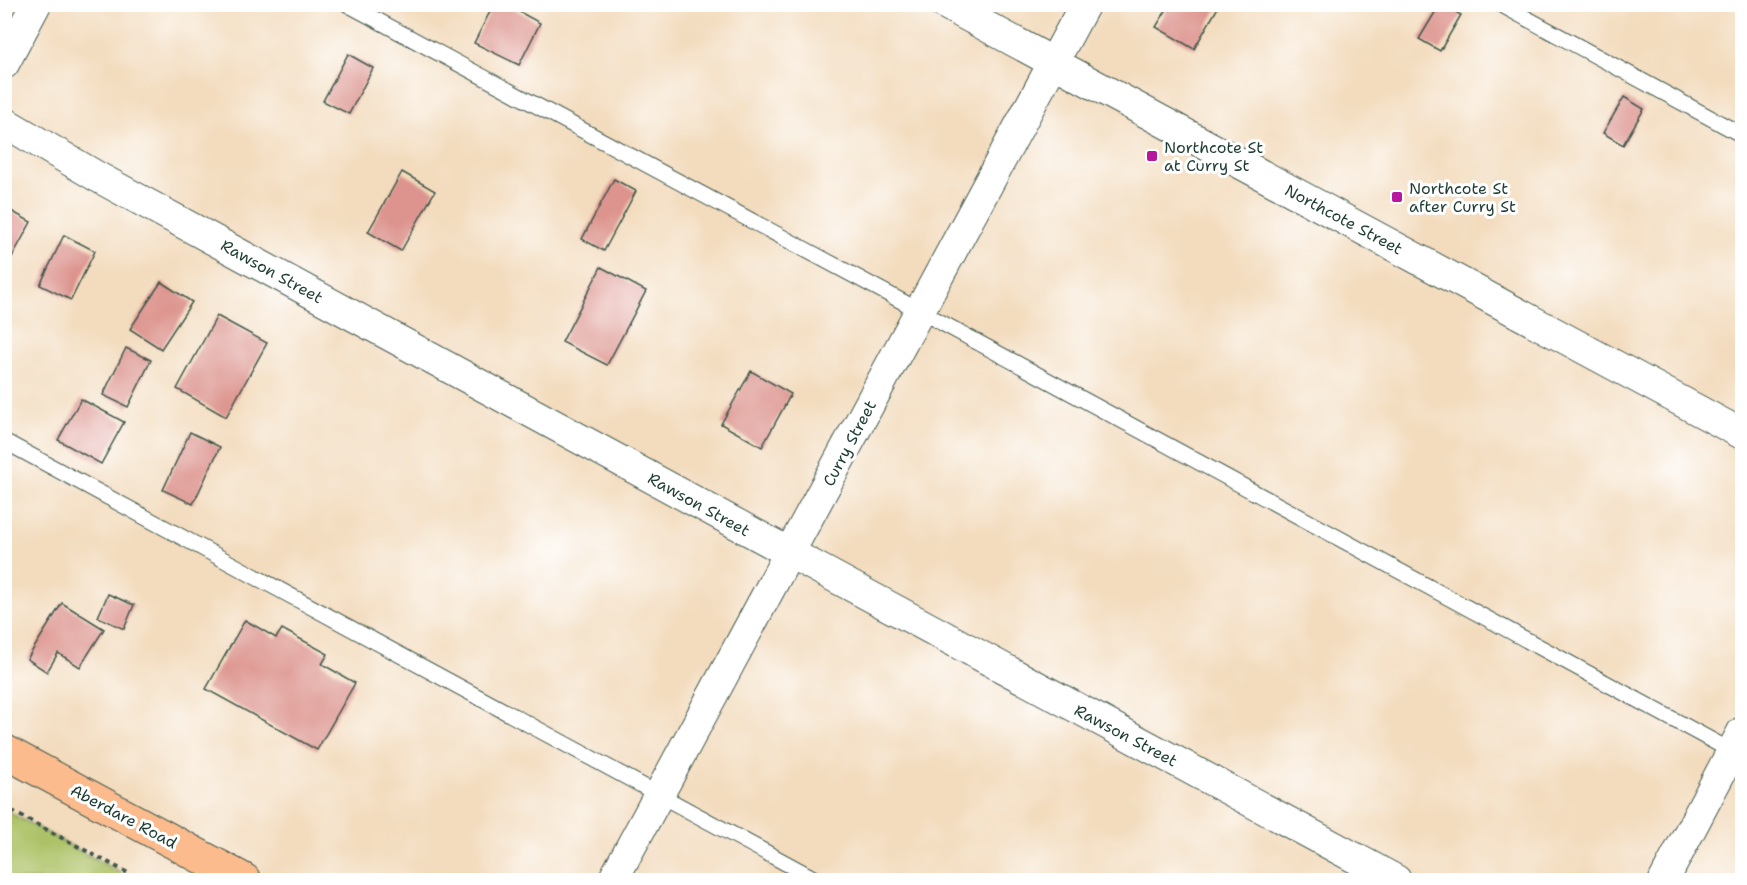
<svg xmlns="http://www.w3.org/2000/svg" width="1747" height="885" font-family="'Shantell Sans',sans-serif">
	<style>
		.green { fill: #adc267; stroke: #66804e; stroke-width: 1.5 }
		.building { fill: #dd948e }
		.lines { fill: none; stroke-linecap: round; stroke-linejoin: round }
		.lane-casing { stroke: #3f5549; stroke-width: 17 }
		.street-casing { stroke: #3f5549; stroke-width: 32 }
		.primary-casing { stroke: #3f5549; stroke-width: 35 }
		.path { stroke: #3f5549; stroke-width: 4; stroke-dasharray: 4.5 4.5; stroke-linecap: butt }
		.lane { stroke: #fff; stroke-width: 15 }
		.street { stroke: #fff; stroke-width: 30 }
		.primary { stroke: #fbbb8d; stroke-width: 33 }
		.poi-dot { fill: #b5179e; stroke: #fff; stroke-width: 2 }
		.labels { text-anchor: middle; stroke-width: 6; stroke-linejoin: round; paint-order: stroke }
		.poi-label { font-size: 16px; fill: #1f3d34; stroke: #fff; text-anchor: start }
		.street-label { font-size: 16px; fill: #1f3d34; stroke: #fff }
	</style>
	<rect width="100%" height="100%" fill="#fff"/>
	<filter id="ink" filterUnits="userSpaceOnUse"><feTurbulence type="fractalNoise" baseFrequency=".0167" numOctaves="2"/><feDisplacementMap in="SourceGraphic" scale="12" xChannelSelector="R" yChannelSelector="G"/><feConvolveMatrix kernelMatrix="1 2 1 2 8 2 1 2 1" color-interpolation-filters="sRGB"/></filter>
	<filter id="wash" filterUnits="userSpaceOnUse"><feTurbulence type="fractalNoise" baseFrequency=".008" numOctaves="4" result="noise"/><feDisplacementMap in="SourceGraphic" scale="24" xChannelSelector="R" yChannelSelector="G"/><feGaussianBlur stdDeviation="1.35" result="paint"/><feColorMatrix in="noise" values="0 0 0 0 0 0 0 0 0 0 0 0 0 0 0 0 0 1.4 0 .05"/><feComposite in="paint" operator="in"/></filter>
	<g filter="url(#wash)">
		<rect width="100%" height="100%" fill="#f3dcbe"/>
		<!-- green -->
		<path class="green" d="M4,810H5L134,880H5Z"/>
		<g id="blocks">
			<!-- building -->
			<g class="building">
				<path d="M494,4H505L540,23L519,65L474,43Z"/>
				<path d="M1170,4H1220L1194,49L1156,27Z"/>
				<path d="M1440,4L1461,15L1440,51L1419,39Z"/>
				<path d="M348,54L373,68L349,114L323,101Z"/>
				<path d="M1624,97L1644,109L1623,145L1603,133Z"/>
				<path d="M402,172L435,191L401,251L368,232Z"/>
				<path d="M614,179L636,191L604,251L582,239Z"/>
				<path d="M4,207L31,222L12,257L4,253Z"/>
				<path d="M64,235L95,251L71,300L40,285Z"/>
				<path d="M601,267L646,291L607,365L562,342Z"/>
				<path d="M161,282L192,302L161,349L130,329Z"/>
				<path d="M217,316L267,343L226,417L177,389Z"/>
				<path d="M126,348L151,360L128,407L103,395Z"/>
				<path d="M751,371L791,394L762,447L721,424Z"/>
				<path d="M81,399L124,422L101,464L58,440Z"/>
				<path d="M190,432L220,447L193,504L163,490Z"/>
				<path d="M108,594L134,605L124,629L98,617Z"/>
				<path d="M62,603L104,629L80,667L58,653L47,672L27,659Z"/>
				<path d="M245,620L276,638L282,629L328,654L322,664L355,683L317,750L206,689Z"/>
			</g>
		</g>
	</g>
	<g filter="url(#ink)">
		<use href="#blocks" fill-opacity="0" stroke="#3f5549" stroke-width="1.5"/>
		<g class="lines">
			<defs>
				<g id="lane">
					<path d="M347,4L920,311L1735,753"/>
					<path d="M1500,4L1742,135"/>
					<path d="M4,441L817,880"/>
				</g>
				<g id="street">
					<path d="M945,4L1742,434"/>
					<path d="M4,64L36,4"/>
					<path d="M4,122L96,176L790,553L1396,880"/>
					<path d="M613,880L1085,4"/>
					<path d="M1664,880L1742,732"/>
				</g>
				<path id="primary" d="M4,751L244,880"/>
			</defs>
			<!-- lane casing -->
			<use href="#lane" class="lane-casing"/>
			<!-- street casing -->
			<use href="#street" class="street-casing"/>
			<!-- primary casing -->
			<use href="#primary" class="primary-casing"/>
			<!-- path -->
			<path class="path" d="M4,807L141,880"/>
			<!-- lane -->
			<use href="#lane" class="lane"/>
			<!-- street -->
			<use href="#street" class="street"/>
			<!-- primary -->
			<use href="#primary" class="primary"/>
		</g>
	</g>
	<!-- markers -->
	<g class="poi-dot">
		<rect x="1146" y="150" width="12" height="12" rx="3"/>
		<rect x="1391" y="191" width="12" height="12" rx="3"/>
	</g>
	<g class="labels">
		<!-- poi labels -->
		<g class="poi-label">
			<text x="1164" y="153">Northcote St<tspan x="1164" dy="18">at Curry St</tspan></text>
			<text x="1409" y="194">Northcote St<tspan x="1409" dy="18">after Curry St</tspan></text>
		</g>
		<!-- street labels -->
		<g class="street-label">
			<text transform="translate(1344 219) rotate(28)" y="6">Northcote Street</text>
			<text transform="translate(272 271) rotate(29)" y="6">Rawson Street</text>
			<text transform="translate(849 443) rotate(-62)" y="6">Curry Street</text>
			<text transform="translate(699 504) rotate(29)" y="6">Rawson Street</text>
			<text transform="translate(1126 735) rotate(28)" y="6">Rawson Street</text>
			<text transform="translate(124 816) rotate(28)" y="6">Aberdare Road</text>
		</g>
	</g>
	<!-- margin -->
	<rect width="1747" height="885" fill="none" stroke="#fff" stroke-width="24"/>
</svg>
